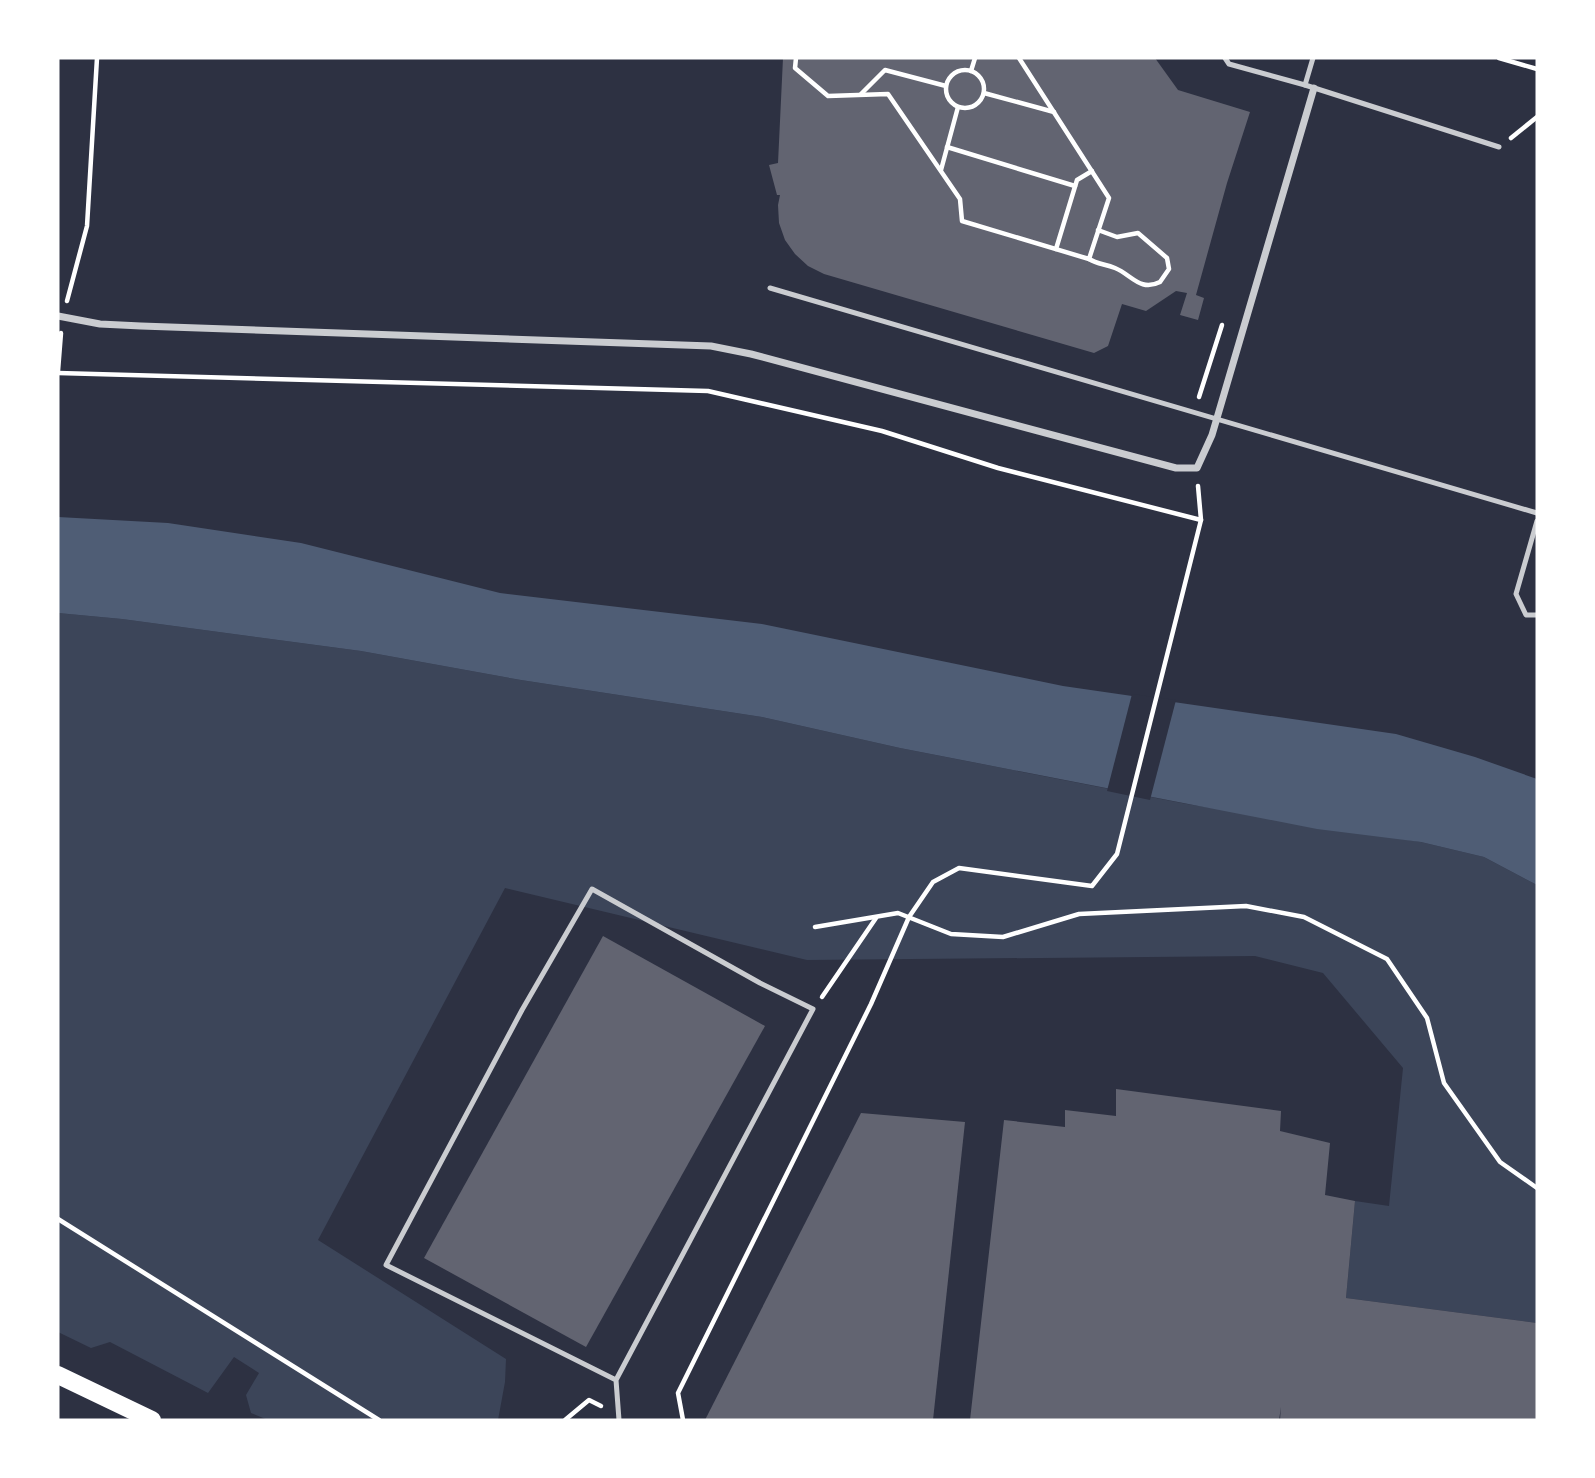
<svg xmlns="http://www.w3.org/2000/svg" width="1595" height="1478" font-family="Raleway,sans-serif">
	<style>
		.green { fill: #3c4559 }
		.water { fill: #4f5d75 }
		.pier { fill: #2d3142 }
		.building { fill: #626471 }
		.lines { fill: none; stroke-linecap: round; stroke-linejoin: round }
		.path { stroke: #fff; stroke-width: 4.5 }
		.service { stroke: #caccd0; stroke-width: 5 }
		.minor { stroke: #caccd0; stroke-width: 7 }
		.primary { stroke: #fff; stroke-width: 18 }
	</style>
	<rect width="100%" height="100%" fill="#2d3142"/>
	<!-- green -->
	<path class="green" d="M58,613L122,619L361,651L521,680L762,717L900,748L1187,804L1421,842L1484,857L1537,885V1323L1346,1298L1355,1201L1389,1206L1403,1068L1323,973L1255,956L807,960L505,888L318,1240L506,1359L505,1382L498,1420H268L251,1413L246,1395L259,1373L234,1357L208,1393L110,1342L91,1348L58,1332Z"/>
	<!-- water -->
	<path class="water" d="M58,517L168,523L301,543L500,593L762,624L1063,686L1396,734L1475,757L1537,779V885L1484,857L1421,842L1317,829L900,748L762,717L521,680L361,651L122,619L58,613Z"/>
	<!-- pier -->
	<path class="pier" d="M1132,694L1176,700L1150,800L1107,791Z"/>
	<!-- building -->
	<g class="building">
		<path d="M783,58H1155L1178,90L1250,112L1227,183L1196,295L1204,298L1198,320L1180,315L1187,293L1176,291L1146,311L1122,304L1108,346L1094,353L824,274L808,266L795,254L785,240L779,223L778,205L780,195H777L769,165L778,163Z"/>
		<path d="M603,936L765,1026L586,1347L424,1258Z"/>
		<path d="M1116,1089L1281,1111L1280,1131L1330,1143L1325,1195L1355,1201L1346,1298L1537,1323V1420H1280L1281,1407L1279,1420H970L1004,1120L1065,1127V1110L1116,1116Z"/>
		<path d="M861,1113L965,1122L933,1420H705Z"/>
	</g>
	<g class="lines">
		<!-- path -->
		<g class="path">
			<path d="M796,58L795,68L828,96L888,94L960,199L962,221L1089,259L1109,198L1019,58"/>
			<path d="M1499,58L1537,69"/>
			<circle cx="965" cy="89" r="19"/>
			<path d="M971,71L975,58"/>
			<path d="M984,93L1054,112"/>
			<path d="M861,94L885,70L946,86"/>
			<path d="M1511,138L1537,117"/>
			<path d="M947,147L1075,186"/>
			<path d="M941,170L958,107"/>
			<path d="M1056,249L1077,180L1092,171"/>
			<path d="M1089,259C1097,264 1105,264 1115,268C1132,275 1140,292 1160,282L1169,269L1167,258L1138,233L1117,237L1098,230"/>
			<path d="M67,301L87,226L97,58"/>
			<path d="M58,371L61,333"/>
			<path d="M58,373L708,391L882,431L998,468L1201,520"/>
			<path d="M1199,397L1222,325"/>
			<path d="M815,927L898,913L951,934L1003,937L1079,914L1246,906L1304,917L1387,959L1427,1018L1444,1083L1500,1162L1537,1188"/>
			<path d="M822,997L876,918"/>
			<path d="M58,1219L379,1420"/>
			<path d="M565,1420L589,1400L601,1406"/>
			<path d="M683,1420L678,1393L871,1004L909,917L933,882L959,868L1092,886L1117,854L1201,520L1198,486"/>
		</g>
		<!-- service -->
		<g class="service">
			<path d="M1225,58L1229,64L1305,85L1499,147"/>
			<path d="M1305,85L1313,58"/>
			<path d="M770,288L1537,513"/>
			<path d="M1537,521L1516,594L1526,615H1537"/>
			<path d="M616,1380L386,1265L522,1010L592,889L760,983L813,1009L616,1380L619,1420"/>
		</g>
		<!-- minor -->
		<path class="minor" d="M58,316L100,324L141,326L711,346L751,354L1176,468H1197L1212,435L1314,88"/>
		<!-- primary -->
		<path class="primary" d="M58,1375L152,1420"/>
	</g>
	<!-- border -->
	<rect width="1595" height="1478" fill="none" stroke="#ffffff" stroke-width="119"/>
</svg>
